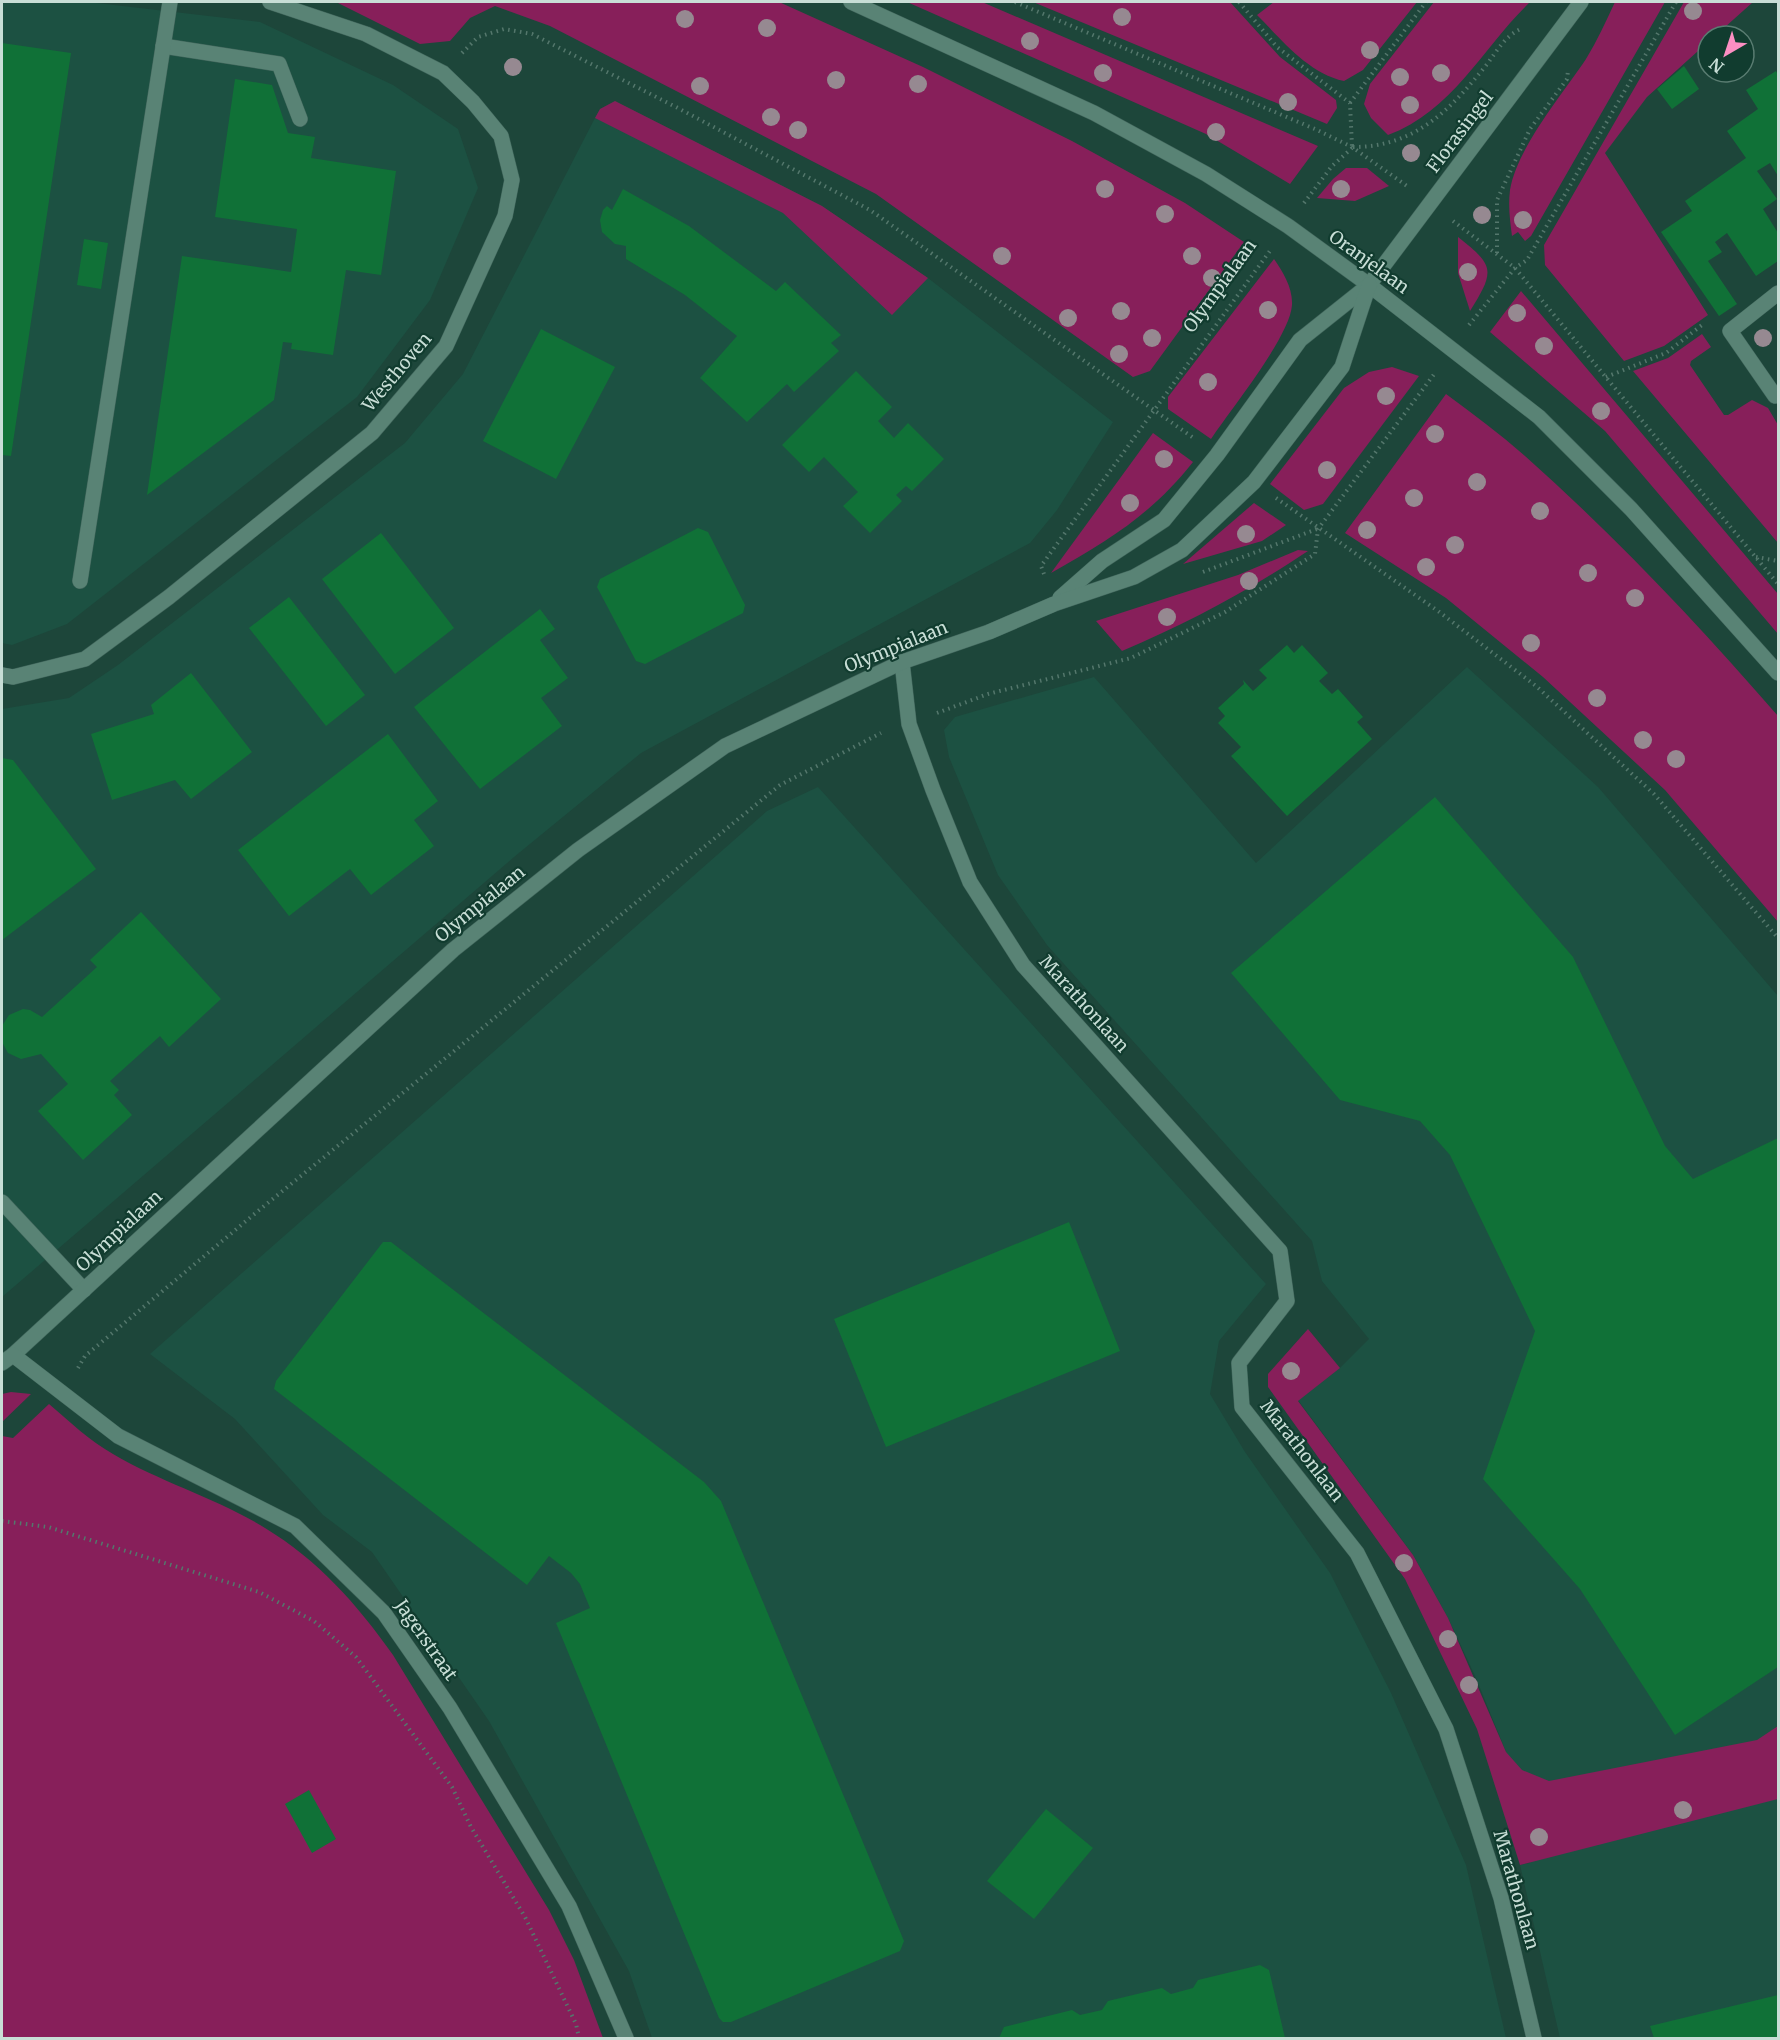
<svg xmlns="http://www.w3.org/2000/svg" width="1780" height="2040" font-family="Merriweather,serif">
	<style>
		.built { fill: #1c5142 }
		.green { fill: #871f5a }
		.building { fill: #107137 }
		.lines { fill: none; stroke-linecap: round; stroke-linejoin: round }
		.minor-casing { stroke: #40655b; stroke-width: 16 }
		.path { stroke: #54776c; stroke-width: 4; stroke-dasharray: 1.5 4.5; stroke-linecap: butt }
		.minor { stroke: #598375; stroke-width: 15 }
		.tree { fill: #968991 }
		.labels { text-anchor: middle; stroke-width: 4.5; stroke-linejoin: round; paint-order: stroke }
		.street-label { font-size: 18px; fill: #c8ded6; stroke: #113c2f }
	</style>
	<rect width="100%" height="100%" fill="#1d463a"/>
	<!-- built -->
	<g class="built">
		<path d="M2,2H88L260,22L393,85L458,129L478,188L430,300L357,397L67,624L12,645L2,643Z"/>
		<path d="M615,101L822,206L928,278L1113,422L1057,510L1030,543L641,753L514,857L2,1297V709L69,698L118,665L405,443L463,374L595,118L600,109Z"/>
		<path d="M1467,667L1598,787L1778,996V2038H1560L1520,1865L1530,1863L1506,1752L1476,1678L1448,1618L1413,1555L1298,1400L1340,1368L1369,1339L1322,1281L1312,1241L1047,945L998,875L949,757L944,730L955,717L1094,677L1256,863Z"/>
		<path d="M818,787L1266,1284L1219,1341L1210,1394L1245,1452L1330,1573L1391,1693L1466,1865L1506,2038H652L629,1971L489,1721L372,1552L323,1515L235,1419L150,1354L767,811Z"/>
	</g>
	<!-- green -->
	<g class="green">
		<path d="M336,2H779L923,67L1072,141L1185,203L1244,242L1150,371L1133,377L876,194L550,26L495,6L470,18L450,41L420,44Z"/>
		<path d="M907,2H982L1318,146L1290,184L1206,134Z"/>
		<path d="M1033,2H1230L1280,57L1336,100L1337,108L1327,124Z"/>
		<path d="M1274,2H1417L1363,70L1344,81C1308,73 1282,40 1257,15Z"/>
		<path d="M1434,2H1530C1482,48 1454,110 1388,135L1371,118L1364,104L1370,84Z"/>
		<path d="M1615,2H1665L1531,236L1525,241L1518,232L1512,236C1510,221 1508,206 1510,190C1517,148 1562,95 1586,59C1597,41 1606,21 1615,2Z"/>
		<path d="M1684,2H1753L1715,36H1708V42L1647,97L1605,153L1708,315L1664,346L1624,361L1545,265L1544,245Z"/>
		<path d="M615,101L822,206L928,278L892,315L783,213L595,118L600,109Z"/>
		<path d="M1346,168H1367L1389,186L1355,201L1317,198L1333,179Z"/>
		<path d="M1458,237C1495,266 1495,271 1470,311L1458,273Z"/>
		<path d="M1274,259C1283,272 1293,288 1292,305C1290,337 1230,410 1211,439L1168,409V397Z"/>
		<path d="M1521,291L1778,594V634L1605,431L1490,332Z"/>
		<path d="M1702,334L1711,347L1691,361L1690,365L1724,415H1728L1752,400L1768,408L1778,425V543L1633,371L1668,358Z"/>
		<path d="M1392,367L1419,376L1323,504L1304,510L1270,484L1344,388L1369,372Z"/>
		<path d="M1446,394C1473,414 1500,434 1525,456C1616,537 1699,625 1778,716V922L1665,790L1543,677L1446,598L1345,533Z"/>
		<path d="M1153,433L1193,462C1151,515 1109,540 1051,573Z"/>
		<path d="M1254,503L1286,525L1262,541L1183,564Z"/>
		<path d="M1298,550L1308,551C1246,592 1190,622 1122,651L1096,621L1238,575Z"/>
		<path d="M1308,1329L1340,1368L1298,1401L1413,1555L1448,1618L1506,1752L1522,1770L1549,1781L1757,1740L1778,1726V1799L1520,1865L1477,1729L1405,1579L1268,1387V1374Z"/>
		<path d="M11,1392L31,1394L2,1422V1394Z"/>
		<path d="M49,1404C70,1422 90,1441 113,1454C162,1483 217,1498 265,1528C318,1560 357,1604 393,1655L549,1910L574,1960L603,2038H2V1436L13,1438Z"/>
	</g>
	<!-- building -->
	<g class="building">
		<path d="M2,43L71,53L11,456L2,455Z"/>
		<path d="M1684,66L1699,89L1672,109L1657,89Z"/>
		<path d="M1776,71L1778,75V176L1770,163L1757,171L1777,199L1763,209L1778,233V261L1756,276L1727,233L1715,242L1722,252L1708,261L1737,304L1719,316L1661,232L1692,211L1685,201L1746,158L1727,131L1758,109L1746,90Z"/>
		<path d="M235,79L272,85L288,133L315,137L311,158L396,171L381,275L346,270L333,355L291,349L292,343L283,342L274,400L147,495L182,256L291,272L297,229L215,217Z"/>
		<path d="M623,189L689,226L776,291L785,282L841,335L831,343L839,351L794,392L787,384L747,422L700,378L737,336L685,295L626,259V246L615,244L602,232L600,220L603,210L607,206L612,210Z"/>
		<path d="M84,239L108,243L101,289L77,285Z"/>
		<path d="M541,329L615,367L556,479L483,441Z"/>
		<path d="M856,371L892,407L878,421L894,438L908,423L944,459L912,491L906,486L896,495L902,501L870,533L843,506L858,492L824,457L809,472L782,445Z"/>
		<path d="M698,528L708,532L745,605L743,613L645,664L636,661L597,587L600,579Z"/>
		<path d="M381,533L454,628L395,674L322,579Z"/>
		<path d="M289,597L365,695L326,726L249,628Z"/>
		<path d="M540,609L555,629L540,640L568,678L541,698L562,726L480,789L414,707Z"/>
		<path d="M1287,645L1294,653L1302,645L1328,673L1319,681L1332,694L1338,689L1363,717L1357,722L1372,739L1287,816L1231,756L1241,747L1218,723L1225,716L1218,708L1244,684L1243,680L1253,691L1267,678L1259,670Z"/>
		<path d="M191,673L252,752L191,799L175,780L112,800L91,734L154,714L151,705Z"/>
		<path d="M388,734L438,801L414,820L434,846L371,895L350,869L289,916L238,850Z"/>
		<path d="M2,758L13,760L96,869L2,940Z"/>
		<path d="M1435,797L1573,957L1665,1146L1693,1179L1778,1138V1667L1675,1735L1580,1589L1483,1479L1535,1331L1450,1155L1420,1121L1340,1100L1231,973Z"/>
		<path d="M141,912L221,999L169,1047L160,1036L110,1081L119,1090L114,1095L132,1115L83,1160L38,1111L68,1084L41,1054L21,1059L8,1053L2,1042V1026L9,1015L23,1009L30,1010L42,1017L97,967L90,960Z"/>
		<path d="M1069,1222L1120,1351L886,1447L834,1319Z"/>
		<path d="M383,1242H391L704,1482L721,1501L904,1941L900,1951L731,2022H723L719,2018L556,1623L590,1608L580,1584L571,1573L549,1556L527,1585L274,1389L276,1381Z"/>
		<path d="M309,1790L336,1839L312,1853L285,1804Z"/>
		<path d="M1046,1809L1093,1848L1034,1919L987,1881Z"/>
		<path d="M1260,1965L1269,1970L1285,2038H999L1004,2027L1072,2010L1080,2015L1102,2010L1108,2001L1162,1988L1171,1994L1193,1988L1198,1980Z"/>
		<path d="M1778,1995V2038H1654L1650,2026Z"/>
	</g>
	<g class="lines">
		<defs>
			<g id="minor">
				<path d="M851,2L1094,113L1206,174L1288,226L1369,285L1539,417L1631,509L1778,673"/>
				<path d="M163,46L279,64L300,119"/>
				<path d="M1775,396L1730,331L1778,293"/>
				<path d="M80,581L170,2"/>
				<path d="M1060,598L1102,561L1164,520L1217,455L1300,340L1369,285L1581,2"/>
				<path d="M902,662L909,724L933,790L970,882L1023,965L1280,1251L1287,1301L1239,1363L1242,1407L1357,1553L1446,1729L1501,1898L1534,2038"/>
				<path d="M2,675L13,677L85,659L169,597L372,433L446,346L505,216L512,180L501,136L473,102L443,73L366,34L270,2"/>
				<path d="M2,1202L84,1290"/>
				<path d="M13,1355L453,950L578,850L725,746L902,662L989,632L1054,604L1134,577L1182,550L1254,482L1342,367L1369,285"/>
				<path d="M2,1363L13,1355L118,1436L295,1526L384,1613L450,1708L569,1906L626,2038"/>
			</g>
		</defs>
		<!-- minor casing -->
		<use href="#minor" class="minor-casing"/>
		<!-- path -->
		<g class="path">
			<path d="M1015,2L1315,129L1352,147L1407,186"/>
			<path d="M1239,2L1277,47L1350,103L1352,147"/>
			<path d="M462,53L478,37L504,29L532,34L676,107L870,210L1195,439"/>
			<path d="M1350,103L1426,2"/>
			<path d="M1353,147C1416,147 1451,109 1488,63C1498,49 1507,34 1523,28"/>
			<path d="M1304,203L1332,166L1352,148"/>
			<path d="M1453,221L1515,268L1778,584"/>
			<path d="M1497,253V200L1530,129L1567,79L1568,71"/>
			<path d="M1469,325L1515,268L1527,260L1676,2"/>
			<path d="M1606,377L1666,353L1702,325"/>
			<path d="M1276,498L1438,611L1536,686L1654,794L1778,938"/>
			<path d="M1756,557L1778,561"/>
			<path d="M1203,572L1317,529"/>
			<path d="M1044,574L1041,566L1272,248"/>
			<path d="M937,713L988,694L1131,658L1225,612L1315,554L1318,529L1435,373"/>
			<path d="M78,1368L85,1356L258,1211L780,785L881,733"/>
			<path d="M2,1521L48,1527L259,1592L314,1621L356,1657L452,1787L471,1827L525,1917L576,2024L579,2038"/>
		</g>
		<!-- minor -->
		<use href="#minor" class="minor"/>
	</g>
	<!-- trees -->
	<g class="tree">
		<circle cx="1693" cy="11" r="9"/>
		<circle cx="1122" cy="17" r="9"/>
		<circle cx="685" cy="19" r="9"/>
		<circle cx="767" cy="28" r="9"/>
		<circle cx="1030" cy="41" r="9"/>
		<circle cx="1370" cy="50" r="9"/>
		<circle cx="513" cy="67" r="9"/>
		<circle cx="1103" cy="73" r="9"/>
		<circle cx="1441" cy="73" r="9"/>
		<circle cx="1400" cy="77" r="9"/>
		<circle cx="836" cy="80" r="9"/>
		<circle cx="918" cy="84" r="9"/>
		<circle cx="700" cy="86" r="9"/>
		<circle cx="1288" cy="102" r="9"/>
		<circle cx="1410" cy="105" r="9"/>
		<circle cx="771" cy="117" r="9"/>
		<circle cx="798" cy="130" r="9"/>
		<circle cx="1216" cy="132" r="9"/>
		<circle cx="1411" cy="153" r="9"/>
		<circle cx="1105" cy="189" r="9"/>
		<circle cx="1341" cy="189" r="9"/>
		<circle cx="1165" cy="214" r="9"/>
		<circle cx="1482" cy="215" r="9"/>
		<circle cx="1523" cy="220" r="9"/>
		<circle cx="1002" cy="256" r="9"/>
		<circle cx="1192" cy="256" r="9"/>
		<circle cx="1468" cy="272" r="9"/>
		<circle cx="1212" cy="278" r="9"/>
		<circle cx="1268" cy="310" r="9"/>
		<circle cx="1121" cy="311" r="9"/>
		<circle cx="1517" cy="313" r="9"/>
		<circle cx="1068" cy="318" r="9"/>
		<circle cx="1152" cy="338" r="9"/>
		<circle cx="1763" cy="338" r="9"/>
		<circle cx="1544" cy="346" r="9"/>
		<circle cx="1119" cy="354" r="9"/>
		<circle cx="1208" cy="382" r="9"/>
		<circle cx="1386" cy="396" r="9"/>
		<circle cx="1601" cy="411" r="9"/>
		<circle cx="1435" cy="434" r="9"/>
		<circle cx="1164" cy="459" r="9"/>
		<circle cx="1327" cy="470" r="9"/>
		<circle cx="1477" cy="482" r="9"/>
		<circle cx="1414" cy="498" r="9"/>
		<circle cx="1130" cy="503" r="9"/>
		<circle cx="1540" cy="511" r="9"/>
		<circle cx="1367" cy="530" r="9"/>
		<circle cx="1246" cy="534" r="9"/>
		<circle cx="1455" cy="545" r="9"/>
		<circle cx="1426" cy="567" r="9"/>
		<circle cx="1588" cy="573" r="9"/>
		<circle cx="1249" cy="581" r="9"/>
		<circle cx="1635" cy="598" r="9"/>
		<circle cx="1167" cy="617" r="9"/>
		<circle cx="1531" cy="643" r="9"/>
		<circle cx="1597" cy="698" r="9"/>
		<circle cx="1643" cy="740" r="9"/>
		<circle cx="1676" cy="759" r="9"/>
		<circle cx="1291" cy="1371" r="9"/>
		<circle cx="1404" cy="1563" r="9"/>
		<circle cx="1448" cy="1639" r="9"/>
		<circle cx="1469" cy="1685" r="9"/>
		<circle cx="1683" cy="1810" r="9"/>
		<circle cx="1539" cy="1837" r="9"/>
	</g>
	<g class="labels">
		<!-- street labels -->
		<g class="street-label">
			<text transform="translate(1460 132) rotate(-53)" y="6">Florasingel</text>
			<text transform="translate(1369 262) rotate(36)" y="6">Oranjelaan</text>
			<text transform="translate(1220 286) rotate(-54)" y="6">Olympialaan</text>
			<text transform="translate(397 372) rotate(-50)" y="6">Westhoven</text>
			<text transform="translate(896 647) rotate(-22)" y="6">Olympialaan</text>
			<text transform="translate(480 904) rotate(-39)" y="6">Olympialaan</text>
			<text transform="translate(1084 1004) rotate(48)" y="6">Marathonlaan</text>
			<text transform="translate(119 1231) rotate(-43)" y="6">Olympialaan</text>
			<text transform="translate(1302 1451) rotate(52)" y="6">Marathonlaan</text>
			<text transform="translate(426 1640) rotate(55)" y="6">Jagerstraat</text>
			<text transform="translate(1516 1890) rotate(74)" y="6">Marathonlaan</text>
		</g>
	</g>
	<!-- border -->
	<rect width="1780" height="2040" fill="none" stroke="#c8ded6" stroke-width="6"/>
	<!-- north arrow -->
	<g transform="translate(1726 54) rotate(219)"><circle r="28" fill="#113c2f" stroke="#5a7d72" stroke-width="1.5"/>
	<path d="M0-4.5L10 22L0 15L-10 22Z" fill="#fc8fc3"/>
	<text y="-9" font-size="16" font-weight="bold" text-anchor="middle" fill="#c8ded6">N</text>
	</g>
</svg>
